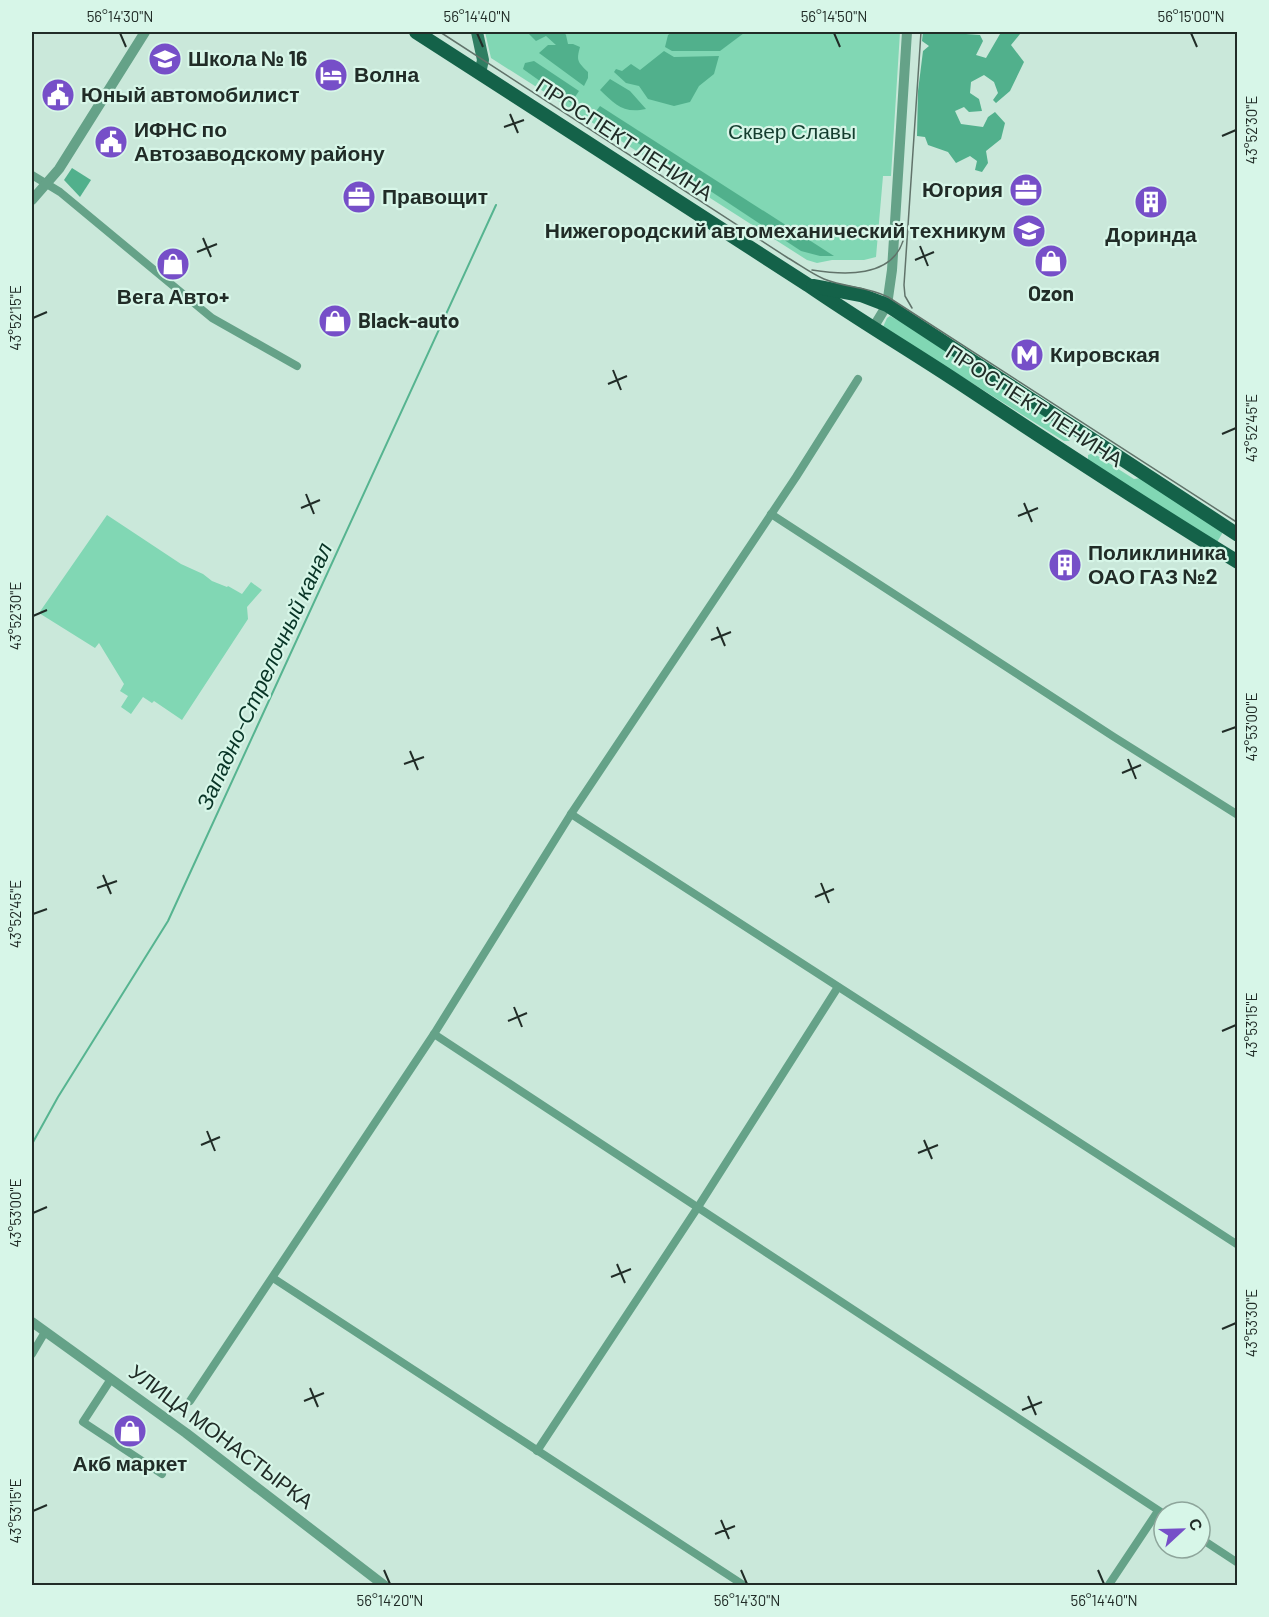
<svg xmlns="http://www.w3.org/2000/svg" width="1269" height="1617" font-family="Barlow,sans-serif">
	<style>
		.green { fill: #81d7b4 }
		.forest { fill: #51b08c }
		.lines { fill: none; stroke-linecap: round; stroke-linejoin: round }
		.stream { stroke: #56b490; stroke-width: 2 }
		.minor { stroke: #65a288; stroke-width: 8 }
		.tertiary { stroke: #65a288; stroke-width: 10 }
		.secondary { stroke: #2f7e62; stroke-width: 12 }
		.primary { stroke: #146249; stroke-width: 14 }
		.tram { stroke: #61736a; stroke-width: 1.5 }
		.ticks { fill: none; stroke: #212c27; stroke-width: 2 }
		.labels { text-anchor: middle; stroke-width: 4.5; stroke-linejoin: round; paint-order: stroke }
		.poi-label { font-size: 21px; font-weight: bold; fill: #212c27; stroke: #d7f6e8; text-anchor: start }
		.park-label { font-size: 21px; fill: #153e2f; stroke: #d7f6e8 }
		.street-label { font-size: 21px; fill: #212c27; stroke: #d7f6e8 }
		.water-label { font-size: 22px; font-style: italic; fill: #073325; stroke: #d7f6e8 }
		.neatline { fill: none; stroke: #212c27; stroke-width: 2 }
		.ticks-label { font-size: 15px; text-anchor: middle; fill: #212c27 }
	</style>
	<rect width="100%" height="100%" fill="#cae8da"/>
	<!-- green -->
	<g class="green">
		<path d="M485,32H900L891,176H883L876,257L864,260H832L817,263L807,260L491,58Z"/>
		<path d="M890,316L905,324L1069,431L1072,437L1069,441H1064L883,327L887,318Z"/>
		<path d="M1093,453L1134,479L1141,478L1223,532L1216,544L1088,460V455Z"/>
		<path d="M107,515L181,564L203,574L212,581L227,587L228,586L242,594L251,582L262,590L247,607L248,619L182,720L154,701L152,703L143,697L131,714L121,707L128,696L120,691L124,684L99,643L95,648L39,613Z"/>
	</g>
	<!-- forest -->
	<g class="forest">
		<path d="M530,32H564L566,35L568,44H573L580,47C576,61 578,62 588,72V78L584,86L539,53L548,45H556L546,36L536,41L529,34Z"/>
		<path d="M672,32H743L744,33L720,51H672L665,47L668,35Z"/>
		<path d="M923,32H965L966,34L980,35L983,41L976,55L986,58L1000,34L999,32H1033L1020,34L1011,45L1024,62L1010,91L996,103L993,100L998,93L994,82L984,75L971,82L970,93L979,99L982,111L969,112L964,107L955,111L961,124L983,127L988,117L995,112L1005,123L1001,139L986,151L988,163L982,172L975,170L977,161L970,156L956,163L948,152L928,145L925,137L917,136L918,91L923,51L929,46L922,41Z"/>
		<path d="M664,51L674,57L719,56L714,74L699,86L690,102L674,106L648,99L639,86L626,83L614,72L616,69L622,71L631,64L640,70Z"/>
		<path d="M534,61L579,91L571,103L523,69L525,63Z"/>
		<path d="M610,79L630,91L646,109C623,114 615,104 600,90Z"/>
		<path d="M600,106L834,256H820L801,251L594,114Z"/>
		<path d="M72,168L91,180L80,197L64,180Z"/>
	</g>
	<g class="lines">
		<!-- stream -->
		<path class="stream" d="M32,1144L58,1097L168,921L496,205"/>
		<!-- minor -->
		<g class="minor">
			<path d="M32,175L60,192L212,318L297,366"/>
			<path d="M771,514L1114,737L1238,815"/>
			<path d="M571,814L1238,1245"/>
			<path d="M434,1034L1164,1514"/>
			<path d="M273,1278L745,1586"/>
			<path d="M32,1354L45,1332"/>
			<path d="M111,1379L83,1422L162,1474"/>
			<path d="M190,1401L434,1034L571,814L796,477L858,379"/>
			<path d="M537,1451L698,1207L838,987"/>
			<path d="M1200,1538L1238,1563"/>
			<path d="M1108,1586L1158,1511"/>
		</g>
		<!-- tertiary -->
		<g class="tertiary">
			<path d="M32,200L59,169L145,32"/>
			<path d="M873,328L887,305L892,270L907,32"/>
			<path d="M32,1322L186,1433L385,1586"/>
		</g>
		<!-- secondary -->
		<path class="secondary" d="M477,32L483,60L480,73"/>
		<!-- primary -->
		<g class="primary">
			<path d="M416,32L808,285C857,319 908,349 958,382C1050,443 1143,504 1238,562"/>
			<path d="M813,286L861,295L887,305L1238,535"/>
		</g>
		<!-- tram -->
		<g class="tram">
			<path d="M440,32L788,258C800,265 812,274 824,279C846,288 866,286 888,297L1238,523"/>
			<path d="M812,270C844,275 891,278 903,241"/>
			<path d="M912,308L905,296L904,285L921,32"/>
		</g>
	</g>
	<!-- ticks -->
	<path class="ticks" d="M120,33L126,47M477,33L483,47M834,33L840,47M1191,33L1197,47M510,114L518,133M504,127L524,120M1222,136L1236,130M203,238L211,257M920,246L928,266M197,252L217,244M915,260L934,252M33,318L47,312M613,370L621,390M608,384L627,376M1222,434L1236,428M306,494L314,514M1024,503L1032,522M301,508L320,500M1018,516L1038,508M33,616L47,610M717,627L725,646M711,640L731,632M1222,732L1236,727M410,751L418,770M1128,759L1136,779M404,764L424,757M1122,773L1141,765M103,875L111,894M821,883L829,903M97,888L117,881M815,897L834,889M33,914L47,909M514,1007L522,1027M508,1021L527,1013M1222,1031L1236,1025M207,1131L215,1151M924,1140L932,1159M201,1145L220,1137M918,1153L938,1145M33,1213L47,1207M617,1264L625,1283M611,1277L631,1269M1222,1329L1236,1323M310,1388L318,1407M1028,1396L1036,1415M304,1401L324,1393M1022,1410L1042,1402M33,1511L47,1505M721,1520L729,1539M715,1534L735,1526M384,1570L390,1584M741,1570L747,1584M1098,1570L1104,1584"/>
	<!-- icons -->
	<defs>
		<symbol id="school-disc" viewBox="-11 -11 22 22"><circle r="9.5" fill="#764fc8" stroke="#d7f6e8"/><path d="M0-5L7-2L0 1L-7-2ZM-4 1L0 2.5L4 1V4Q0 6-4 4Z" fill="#fff"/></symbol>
		<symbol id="hotel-disc" viewBox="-11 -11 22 22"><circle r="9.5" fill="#764fc8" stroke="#d7f6e8"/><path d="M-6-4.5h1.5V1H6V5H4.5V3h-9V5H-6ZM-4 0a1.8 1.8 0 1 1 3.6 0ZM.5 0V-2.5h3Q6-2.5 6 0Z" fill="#fff"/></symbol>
		<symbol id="civic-disc" viewBox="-11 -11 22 22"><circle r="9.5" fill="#764fc8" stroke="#d7f6e8"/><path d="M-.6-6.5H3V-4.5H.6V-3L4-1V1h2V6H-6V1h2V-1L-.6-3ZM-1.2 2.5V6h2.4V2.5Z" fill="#fff"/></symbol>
		<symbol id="office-disc" viewBox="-11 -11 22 22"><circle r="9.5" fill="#764fc8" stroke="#d7f6e8"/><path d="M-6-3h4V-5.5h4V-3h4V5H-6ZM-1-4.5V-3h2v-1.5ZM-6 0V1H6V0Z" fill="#fff"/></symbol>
		<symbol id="building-disc" viewBox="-11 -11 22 22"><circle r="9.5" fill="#764fc8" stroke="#d7f6e8"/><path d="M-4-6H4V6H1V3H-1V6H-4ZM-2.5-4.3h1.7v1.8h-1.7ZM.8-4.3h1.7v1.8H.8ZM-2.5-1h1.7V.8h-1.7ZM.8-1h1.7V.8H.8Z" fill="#fff"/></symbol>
		<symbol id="university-disc" viewBox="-11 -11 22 22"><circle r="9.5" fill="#764fc8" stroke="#d7f6e8"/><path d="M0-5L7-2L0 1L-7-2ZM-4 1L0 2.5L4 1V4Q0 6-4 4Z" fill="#fff"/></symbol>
		<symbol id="shop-disc" viewBox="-11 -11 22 22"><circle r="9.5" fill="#764fc8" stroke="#d7f6e8"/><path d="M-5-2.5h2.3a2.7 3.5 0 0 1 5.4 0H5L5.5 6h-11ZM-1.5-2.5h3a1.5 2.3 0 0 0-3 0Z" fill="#fff"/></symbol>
		<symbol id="metro-disc" viewBox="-11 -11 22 22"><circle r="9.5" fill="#764fc8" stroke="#d7f6e8"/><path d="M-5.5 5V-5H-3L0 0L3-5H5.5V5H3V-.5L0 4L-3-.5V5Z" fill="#fff"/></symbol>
	</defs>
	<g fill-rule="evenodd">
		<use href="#school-disc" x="146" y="40" width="38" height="38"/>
		<use href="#hotel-disc" x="312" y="56" width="38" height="38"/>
		<use href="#civic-disc" x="39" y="76" width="38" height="38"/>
		<use href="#civic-disc" x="92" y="123" width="38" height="38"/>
		<use href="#office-disc" x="1007" y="171" width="38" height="38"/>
		<use href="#office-disc" x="340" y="178" width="38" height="38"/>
		<use href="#building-disc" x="1132" y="183" width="38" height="38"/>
		<use href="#university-disc" x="1010" y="212" width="38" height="38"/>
		<use href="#shop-disc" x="1032" y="242" width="38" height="38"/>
		<use href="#shop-disc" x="154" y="245" width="38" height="38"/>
		<use href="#shop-disc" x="316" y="302" width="38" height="38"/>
		<use href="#metro-disc" x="1008" y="336" width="38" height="38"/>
		<use href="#building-disc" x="1046" y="546" width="38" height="38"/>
		<use href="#shop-disc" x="111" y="1412" width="38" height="38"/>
	</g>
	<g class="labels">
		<!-- poi labels -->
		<g class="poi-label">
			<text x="188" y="66">Школа № 16</text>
			<text x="354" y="82">Волна</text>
			<text x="81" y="102">Юный автомобилист</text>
			<text x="134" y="137">ИФНС по<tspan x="134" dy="24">Автозаводскому району</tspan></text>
			<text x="1003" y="197" text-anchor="end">Югория</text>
			<text x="382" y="204">Правощит</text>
			<text x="1006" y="238" text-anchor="end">Нижегородский автомеханический техникум</text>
			<text x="1151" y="242" text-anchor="middle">Доринда</text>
			<text x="1051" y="301" text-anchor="middle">Ozon</text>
			<text x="173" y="304" text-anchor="middle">Вега Авто+</text>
			<text x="358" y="328">Black-auto</text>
			<text x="1050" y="362">Кировская</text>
			<text x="1088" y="560">Поликлиника<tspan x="1088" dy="24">ОАО ГАЗ №2</tspan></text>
			<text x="130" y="1471" text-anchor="middle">Акб маркет</text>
		</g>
		<!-- park labels -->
		<g class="park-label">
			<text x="792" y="139">Сквер Славы</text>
		</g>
		<!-- street labels -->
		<g class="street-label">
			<text transform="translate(624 140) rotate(33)" y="7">ПРОСПЕКТ ЛЕНИНА</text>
			<text transform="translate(1034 406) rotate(33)" y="7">ПРОСПЕКТ ЛЕНИНА</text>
			<text transform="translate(221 1437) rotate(37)" y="7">УЛИЦА МОНАСТЫРКА</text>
		</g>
		<!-- water labels -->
		<g class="water-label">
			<text transform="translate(264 676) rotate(-65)" y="8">Западно-Стрелочный канал</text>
		</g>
	</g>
	<!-- border -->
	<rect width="1269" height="1617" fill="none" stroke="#d7f6e8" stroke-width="66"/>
	<!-- north arrow -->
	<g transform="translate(1182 1530) rotate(68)"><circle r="28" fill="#d7f6e8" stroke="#8ea59b" stroke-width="1.5"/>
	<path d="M0-4.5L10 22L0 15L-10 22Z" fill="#764fc8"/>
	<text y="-9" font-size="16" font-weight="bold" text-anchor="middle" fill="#212c27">С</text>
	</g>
	<rect x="33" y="33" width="1203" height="1551" class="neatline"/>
	<g class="ticks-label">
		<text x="120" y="22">56°14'30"N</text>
		<text x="477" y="22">56°14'40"N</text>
		<text x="834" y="22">56°14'50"N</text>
		<text x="1191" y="22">56°15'00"N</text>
		<text transform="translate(1252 130) rotate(-90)" y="5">43°52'30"E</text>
		<text transform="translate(16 318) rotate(-90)" y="5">43°52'15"E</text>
		<text transform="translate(1252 428) rotate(-90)" y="5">43°52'45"E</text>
		<text transform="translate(16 616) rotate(-90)" y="5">43°52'30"E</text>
		<text transform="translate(1252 727) rotate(-90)" y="5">43°53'00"E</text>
		<text transform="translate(16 914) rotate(-90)" y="5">43°52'45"E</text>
		<text transform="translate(1252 1025) rotate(-90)" y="5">43°53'15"E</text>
		<text transform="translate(16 1213) rotate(-90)" y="5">43°53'00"E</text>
		<text transform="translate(1252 1323) rotate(-90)" y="5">43°53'30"E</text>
		<text transform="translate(16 1511) rotate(-90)" y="5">43°53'15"E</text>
		<text x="390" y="1606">56°14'20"N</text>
		<text x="747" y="1606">56°14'30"N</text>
		<text x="1104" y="1606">56°14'40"N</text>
	</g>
</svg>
